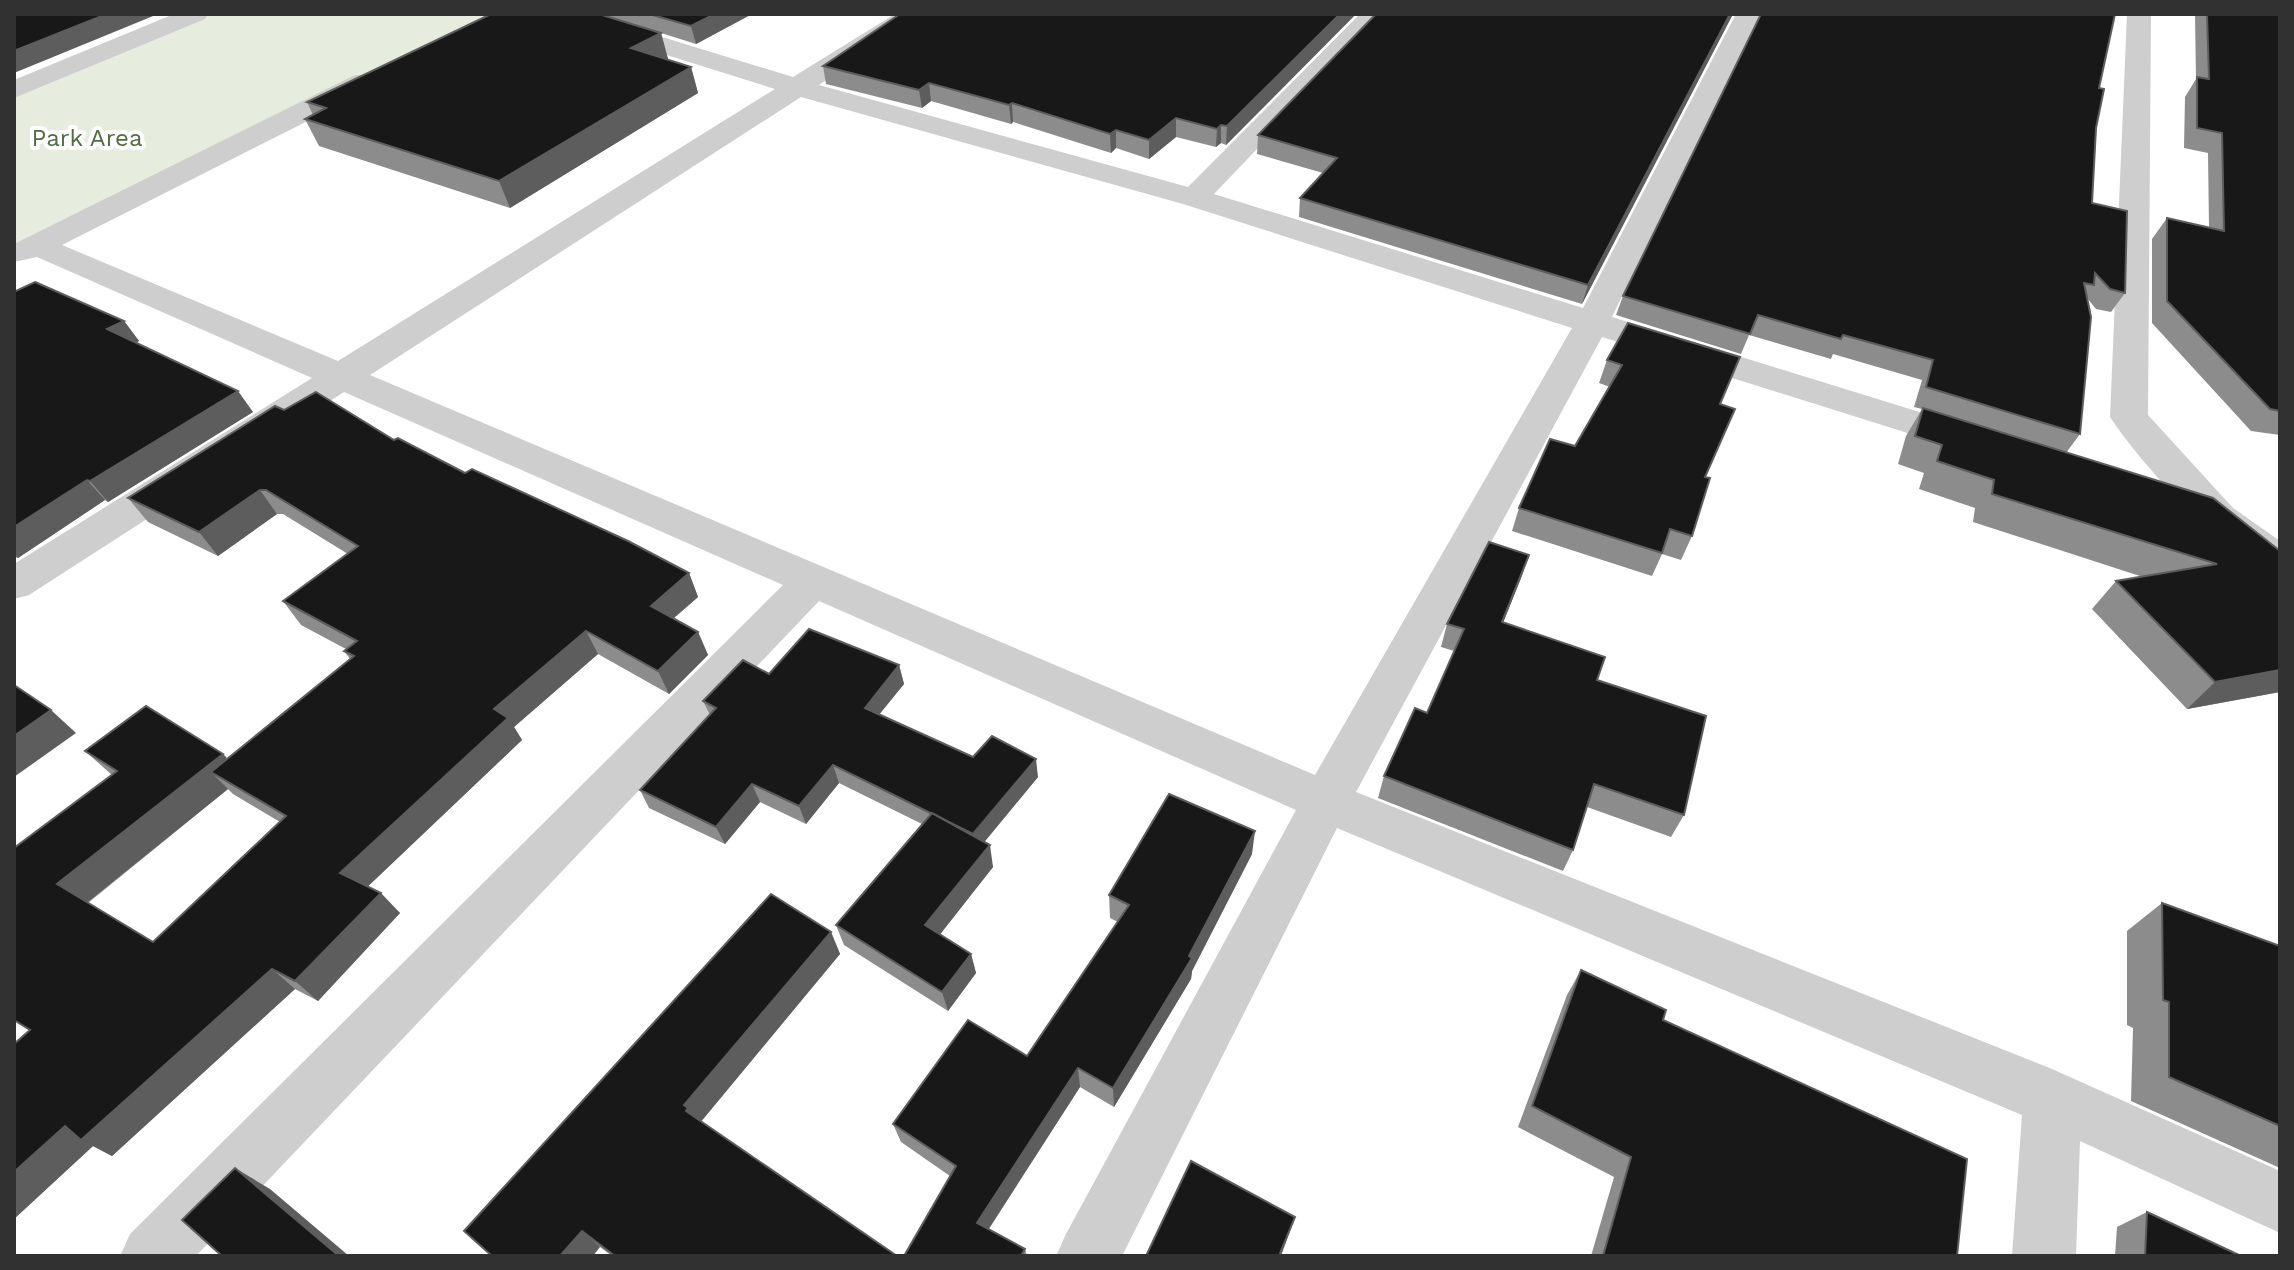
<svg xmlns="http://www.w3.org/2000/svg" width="2294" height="1270" font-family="'Work Sans',sans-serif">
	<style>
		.green { fill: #e6eddf }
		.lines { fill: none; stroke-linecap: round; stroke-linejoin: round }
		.minor { fill: #cecece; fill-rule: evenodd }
		.wall { fill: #8c8c8c; fill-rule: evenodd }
		.shaded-wall { fill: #5d5d5d }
		.building { fill: #181818; stroke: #5d5d5d; stroke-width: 2 }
		.labels { text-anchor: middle; stroke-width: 8; stroke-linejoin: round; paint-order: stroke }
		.far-park-label { font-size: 24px; fill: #506d3d; stroke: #fff }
	</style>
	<rect width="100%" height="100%" fill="#fff"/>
	<!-- green -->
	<path class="green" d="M196,14H500L14,256V90Z"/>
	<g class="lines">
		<!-- minor -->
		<g class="minor">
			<path d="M174,14H208L205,19L14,98V80Z"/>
			<path d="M549,14H587L793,77L895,14H924L819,85L1188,187L1360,14H1386L1214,194L1583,308L1736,14H1760L1612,317L1984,432L1990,441L1984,450L1971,453L1602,337L1356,792L2052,1069L2280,1171V1233L2080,1141L2076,1256H2012L2022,1115L1337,828L1122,1256H1056L1066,1234L1296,810L819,601L196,1256H120L130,1234L783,585L344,392L29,595L14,599V564L312,378L37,257L14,262V244L355,75H375L378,81L375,87L62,245L338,361L775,89L552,19ZM801,97L1183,204L1572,328L1315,775L370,375Z"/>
			<path d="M2127,14H2151L2148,415L2233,508L2280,541V577C2229,562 2140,463 2110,417Z"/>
		</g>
	</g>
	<!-- wall -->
	<g class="wall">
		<path d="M491,14H752L696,44L661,33L668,59H667L691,67L698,93L510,208L319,146L305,119L313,115L307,102Z"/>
		<path d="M900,14H1356L1226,145L1221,143L1216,147L1176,137L1149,159L1116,148L1111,153L1013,122L1011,124L931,101L922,108L826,84L823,66Z"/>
		<path d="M1733,14L1582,304L1299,217L1300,198L1323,173L1257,154L1258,135Z"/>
		<path d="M2195,14H2280V435L2251,431L2152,323V239L2167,218L2209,227L2208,153L2184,148L2185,97L2196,79Z"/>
		<path d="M2099,88L2092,203L2125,293L2111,312L2096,309L2087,298L2080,434L2066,453L2280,551V692L2187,709L2092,609L2116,581L2143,577L1973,522L1975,508L1919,489L1924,473L1898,464L1906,436L1922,409L1914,407L1922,380L1833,354L1831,359L1749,335L1741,354L1616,315L1623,296Z"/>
		<path d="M14,290L124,321L139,341L136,343L253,412L108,502L105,500L18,558L14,557Z"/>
		<path d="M1628,323L1720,404L1705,477L1692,536L1681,560L1662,554L1652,576L1512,531L1519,508L1575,446L1610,387L1599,383L1607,360Z"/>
		<path d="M284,410L394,440L465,473L689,573L698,597L674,618L698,632L708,655L669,694L598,654L514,727L522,740L368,886L400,913L318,1001L295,989L112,1156L93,1146L14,1219V1044L30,1030L112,775L85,751L223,754L228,759L350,659L344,651L346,649L301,625L283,601L348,554L283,514H277L218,556L148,522L128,498ZM228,789L233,794L280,822L153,942L88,903Z"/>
		<path d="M1529,555L1521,578L1503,623L1597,680L1684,815L1671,837L1587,807L1573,850L1563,871L1378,798L1384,776L1427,713L1454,651L1441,647L1447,624Z"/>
		<path d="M899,665L904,684L879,714L973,757L1038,777L984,842L993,867L940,934L971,954L976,973L948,1011L844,945L836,925L922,824L839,783L806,824L760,802L725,844L649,808L640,790L710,715L703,701L769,674Z"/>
		<path d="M1252,854L1192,971L1191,979L1114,1107L1080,1087L989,1229L1025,1249L1027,1256H904L950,1176L901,1142L893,1124L1027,1056L1118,922L1110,918L1109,895Z"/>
		<path d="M2162,903L2280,946V1168L2131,1101L2133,1028L2127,1025V931Z"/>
		<path d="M831,932L840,954L700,1122L897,1256H612L600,1247L492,1256Z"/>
		<path d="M1581,970L1663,1020L1957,1256H1591L1614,1177L1518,1127L1567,995Z"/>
		<path d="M2147,1212L2241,1256H2115L2117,1227Z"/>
	</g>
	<!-- shaded-wall -->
	<g class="shaded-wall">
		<path d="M107,14H158L14,73V51Z"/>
		<path d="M715,14H752L696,44L691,26Z"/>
		<path d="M1340,14H1356L1226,145L1227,126Z"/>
		<path d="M1730,14H1733L1582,304L1588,285Z"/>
		<path d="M661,33L668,59L639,74L631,48Z"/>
		<path d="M691,67L698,93L510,208L499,181Z"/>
		<path d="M929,83L931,101L922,108L919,90Z"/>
		<path d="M1012,103L1013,122L1011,124L1009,105Z"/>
		<path d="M1176,118V137L1149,159V140Z"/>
		<path d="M1221,125V143L1216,147L1217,129Z"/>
		<path d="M1116,130V148L1111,153L1110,134Z"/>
		<path d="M124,321L139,341L123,350L107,329Z"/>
		<path d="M238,391L253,412L108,502L90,481Z"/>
		<path d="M87,480L105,500L18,558L14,554V527Z"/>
		<path d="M260,490L277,514L218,556L199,532Z"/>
		<path d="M1529,555L1521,578L1494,645L1502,622Z"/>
		<path d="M689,573L698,597L661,629L651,606Z"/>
		<path d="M586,631L598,654L514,727L522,740L360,894L340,873L494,709Z"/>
		<path d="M698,632L708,655L669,694L658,671Z"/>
		<path d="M899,665L904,684L870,726L865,708Z"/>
		<path d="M2280,670V692L2187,709L2215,682Z"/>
		<path d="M51,710L76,733L14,777V736Z"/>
		<path d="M223,754L244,776L211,772L228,789L84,905L57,884Z"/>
		<path d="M1036,759L1038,777L977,851L973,834Z"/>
		<path d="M833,765L839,783L806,824L799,806Z"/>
		<path d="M752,784L760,802L725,844L716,827Z"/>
		<path d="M1255,831L1252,854L1192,971L1191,979L1114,1107L1113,1088L1189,956Z"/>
		<path d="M990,845L993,867L931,946L925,925Z"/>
		<path d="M381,893L400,913L318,1001L295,981Z"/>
		<path d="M831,932L840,954L700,1123L686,1111L684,1105Z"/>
		<path d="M971,954L976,973L948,1011L942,992Z"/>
		<path d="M272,969L295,989L112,1156L93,1146L14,1219V1172L65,1126Z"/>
		<path d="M1078,1068L1080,1087L982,1239L977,1223Z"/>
		<path d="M235,1168L270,1189L349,1256H339Z"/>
		<path d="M1295,1217L1281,1256H1279Z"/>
		<path d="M582,1231L600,1247L593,1256H560Z"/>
	</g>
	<!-- building -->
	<g class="building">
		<path d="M14,14H107L14,51Z"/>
		<path d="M491,14H599L661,33L631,48L691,67L499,181L305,119L326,108L307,102Z"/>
		<path d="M649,14H715L691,26Z"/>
		<path d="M900,14H1340L1227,126L1221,125L1217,129L1176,118L1149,140L1116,130L1110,134L1012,103L1009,105L929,83L919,90L823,66Z"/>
		<path d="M1376,14H1730L1588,285L1300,198L1337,158L1258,135Z"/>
		<path d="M1761,14H2115L2099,88L2104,89L2096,128L2092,203L2127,211L2125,293L2110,289L2095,273L2094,285L2084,283L2091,317L2080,434L1926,387L1933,360L1843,335L1841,339L1758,315L1750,334L1623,296Z"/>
		<path d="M2207,14H2280V411L2270,409L2167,301V218L2224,231L2222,133L2197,128V77L2209,79Z"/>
		<path d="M35,282L124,321L107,329L238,391L90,481L87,480L14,527V290L16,291Z"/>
		<path d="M1628,323L1740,357L1720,404L1735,409L1705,477L1710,478L1692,536L1670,529L1662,553L1519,508L1550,439L1575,446L1622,365L1607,360Z"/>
		<path d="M316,392L394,440L398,438L465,473L472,469L628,541L689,573L651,606L698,632L658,671L586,631L494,709L508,718L340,873L381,893L295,981L272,969L81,1140L65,1126L14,1172V1044L30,1030L14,1020V848L117,771L85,751L146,706L223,754L57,884L153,942L286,816L211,772L354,656L344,651L357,641L283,601L358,546L266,490H260L199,532L128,498L275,406L284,410Z"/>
		<path d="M1923,408L2213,498L2280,551V670L2215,682L2116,581L2217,564L1992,494L1994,480L1937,461L1942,445L1915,436Z"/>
		<path d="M1489,542L1529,555L1502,622L1605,657L1597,680L1706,716L1684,815L1594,784L1573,850L1384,776L1415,708L1427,713L1464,629L1447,624Z"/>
		<path d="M809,629L899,665L865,708L973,757L992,736L1036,759L973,834L833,765L799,806L752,784L716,827L640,790L716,708L703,701L743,660L769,674Z"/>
		<path d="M14,685L51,710L14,736Z"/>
		<path d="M1169,794L1255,831L1189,956L1192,958L1113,1088L1078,1068L977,1223L1025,1249L1021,1256H904L956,1166L893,1124L968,1020L1027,1056L1129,905L1109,895Z"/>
		<path d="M932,813L990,845L925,925L971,954L942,992L836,925Z"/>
		<path d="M771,894L831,932L684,1105L688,1108L686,1111L897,1256H615L582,1231L560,1256H492L464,1231Z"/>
		<path d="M2162,903L2280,946V1126L2169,1077V1002L2163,1000Z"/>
		<path d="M1581,970L1666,1010L1663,1020L1967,1159L1957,1256H1603L1631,1157L1532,1106Z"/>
		<path d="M1191,1161L1295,1217L1279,1256H1146Z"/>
		<path d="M235,1168L339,1256H222L182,1220Z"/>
		<path d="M2147,1212L2241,1256H2145Z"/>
	</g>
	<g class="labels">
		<!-- far-park labels -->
		<g class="far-park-label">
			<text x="87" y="146">Park Area</text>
		</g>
	</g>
	<!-- border -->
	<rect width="2294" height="1270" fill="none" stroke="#313131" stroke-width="32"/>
</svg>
